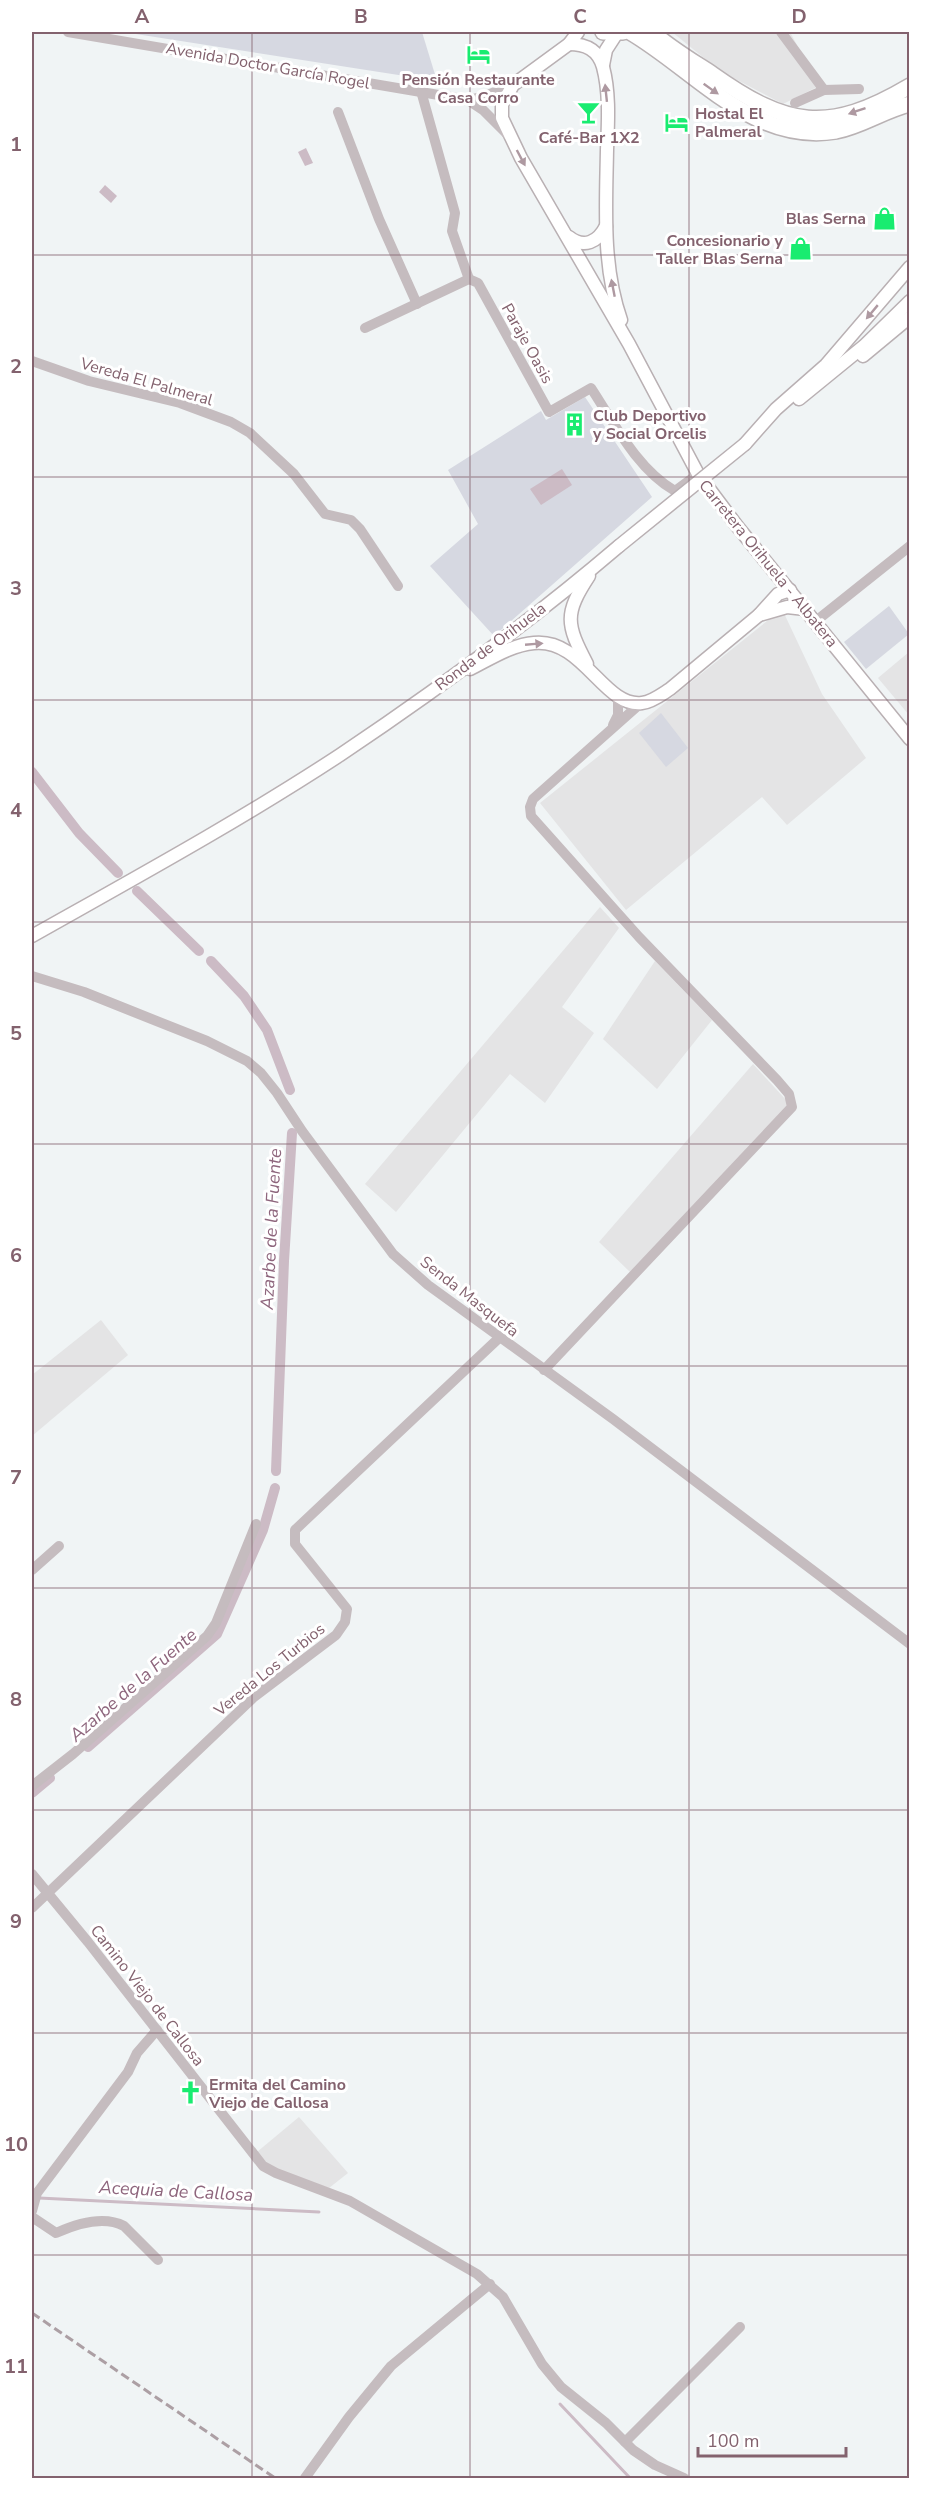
<svg xmlns="http://www.w3.org/2000/svg" width="941" height="2510" font-family="'Nunito Sans',sans-serif">
	<style>
		.built { fill: #e4e4e5 }
		.green { fill: #d6d8e1 }
		.water { fill: #ccbbc5 }
		.lines { fill: none; stroke-linecap: round; stroke-linejoin: round }
		.stream { stroke: #ccbbc5; stroke-width: 3 }
		.canal { stroke: #ccbbc5; stroke-width: 10 }
		.major-casing { stroke: #b9b0b3; stroke-width: 15 }
		.highway-casing { stroke: #b9b2b4; stroke-width: 18 }
		.minor { stroke: #c5bcbf; stroke-width: 10 }
		.major { stroke: #fff; stroke-width: 12 }
		.highway { stroke: #fff; stroke-width: 15 }
		.rail { stroke: #ac9fa4; stroke-width: 3; stroke-dasharray: 9 4.5; stroke-linecap: butt }
		.major-bridge-casing { stroke: #b9b0b3; stroke-width: 15; stroke-linecap: butt }
		.major-bridge { stroke: #fff; stroke-width: 12 }
		.oneway { fill: #ae99a1 }
		.grid { fill: none; stroke: #83626e; stroke-width: 1.5; stroke-opacity: 0.55 }
		.labels { text-anchor: middle; stroke-width: 6; stroke-linejoin: round; paint-order: stroke }
		.street-label { font-size: 16px; fill: #83626e; stroke: #fff }
		.poi-label { font-size: 16px; font-weight: bold; fill: #83626e; stroke: #fff; text-anchor: start }
		.water-label { font-size: 18px; font-style: italic; fill: #8e667d; stroke: #fff }
		.neatline { fill: none; stroke: #83626e; stroke-width: 2 }
		.grid-label { font-size: 20px; text-anchor: middle; font-weight: bold; fill: #83626e }
	</style>
	<rect width="100%" height="100%" fill="#f0f4f5"/>
	<!-- built -->
	<g class="built">
		<path d="M672,32H790L819,86L783,104L720,71Z"/>
		<path d="M782,609L822,694L866,758L787,825L762,797L626,910L540,803Z"/>
		<path d="M909,652V715L878,678Z"/>
		<path d="M600,907L619,928L562,1007L594,1033L545,1103L510,1074L396,1212L365,1184Z"/>
		<path d="M655,961L712,1020L657,1089L603,1039Z"/>
		<path d="M753,1064L787,1101L788,1104L630,1272L599,1242Z"/>
		<path d="M101,1320L128,1355L32,1436V1375Z"/>
		<path d="M299,2117L348,2173L329,2188L270,2167L257,2152Z"/>
	</g>
	<!-- green -->
	<g class="green">
		<path d="M123,32H422L437,81Z"/>
		<path d="M585,397L652,497L494,636L430,566L478,524L448,470L541,411L546,420Z"/>
		<path d="M889,606L909,634L866,669L844,642Z"/>
		<path d="M661,713L688,748L666,767L639,733Z"/>
	</g>
	<!-- water -->
	<g class="water">
		<path d="M306,148L313,163L305,166L298,152Z"/>
		<path d="M105,185L117,196L111,203L99,192Z"/>
		<path d="M562,469L572,485L541,505L530,489Z"/>
	</g>
	<g class="lines">
		<!-- stream -->
		<g class="stream">
			<path d="M39,2198L319,2212"/>
			<path d="M560,2404L630,2478"/>
		</g>
		<!-- canal -->
		<g class="canal">
			<path d="M32,772L79,833L118,873"/>
			<path d="M137,891L199,951"/>
			<path d="M211,961L244,996L267,1030L290,1090"/>
			<path d="M276,1471L284,1261L292,1133"/>
			<path d="M88,1747L217,1634L263,1530L275,1488"/>
			<path d="M32,1793L50,1778"/>
		</g>
		<defs>
			<g id="major">
				<path d="M578,32L569,44L513,85L502,104V118L521,158L629,344L698,474L737,526L910,739"/>
				<path d="M569,44C585,44 598,49 603,67C610,93 608,123 607,150C606,207 602,266 621,320"/>
				<path d="M603,65L606,50L617,33"/>
				<path d="M569,237C584,249 598,242 606,226"/>
				<path d="M863,356L910,317"/>
				<path d="M799,399L864,346L910,301"/>
				<path d="M745,444L776,409L826,365L910,267"/>
				<path d="M759,615L787,607L805,609"/>
				<path d="M587,664C566,624 564,614 589,576"/>
				<path d="M470,669C490,659 511,645 534,643C583,638 604,708 642,703C652,702 662,694 670,689L759,615L778,594L790,590"/>
				<path d="M32,936C135,878 241,820 340,755C437,690 531,621 619,546"/>
			</g>
			<g id="highway">
				<path d="M603,32H623"/>
				<path d="M630,32C694,69 753,145 836,131C862,126 884,110 910,104"/>
				<path d="M652,32C670,48 692,61 712,74C787,127 827,135 910,86"/>
			</g>
		</defs>
		<!-- major casing -->
		<use href="#major" class="major-casing"/>
		<!-- highway casing -->
		<use href="#highway" class="highway-casing"/>
		<!-- minor -->
		<g class="minor">
			<path d="M68,32L468,100L485,96L513,85"/>
			<path d="M781,32L824,90"/>
			<path d="M421,91L455,213L452,231L469,279L478,283L549,412L591,388C614,423 637,469 675,491L698,474"/>
			<path d="M468,100L483,110L508,135"/>
			<path d="M795,103L824,90L859,89"/>
			<path d="M338,112L379,219L417,304"/>
			<path d="M365,328L469,279"/>
			<path d="M32,361L89,381L180,403L231,422L250,433L294,474L325,514L351,520L360,529L398,586"/>
			<path d="M816,621L910,546"/>
			<path d="M613,725L618,715V697"/>
			<path d="M32,976L84,992L134,1012L207,1041L247,1061L261,1073L277,1093L302,1131L393,1254L428,1285L613,1419L910,1644"/>
			<path d="M544,1370L792,1107L789,1094L777,1080L639,937L531,816L530,807L533,799L641,703"/>
			<path d="M32,1570L59,1546"/>
			<path d="M32,1786L73,1754L207,1636L216,1623L256,1524"/>
			<path d="M32,1874L88,1942L263,2166L276,2173L350,2201L477,2274L503,2297L542,2364L561,2387L606,2423L633,2450L655,2465L684,2478"/>
			<path d="M32,1908L254,1697L336,1635L345,1622L347,1609L295,1544V1530L499,1338"/>
			<path d="M32,2211L37,2193L128,2072L137,2053L157,2030"/>
			<path d="M32,2217L56,2233C76,2224 103,2215 124,2226L158,2260"/>
			<path d="M625,2442L740,2327"/>
			<path d="M305,2478L349,2417L391,2366L490,2284"/>
		</g>
		<!-- major -->
		<use href="#major" class="major"/>
		<!-- highway -->
		<use href="#highway" class="highway"/>
		<!-- rail -->
		<path class="rail" d="M32,2313L275,2478"/>
		<defs>
			<path id="major-bridge" d="M619,546L745,444"/>
		</defs>
		<!-- major-bridge casing -->
		<use href="#major-bridge" class="major-bridge-casing"/>
		<!-- major-bridge -->
		<use href="#major-bridge" class="major-bridge"/>
	</g>
	<!-- one-way arrows -->
	<defs><path id="oneway-solid" d="M-6-.8H1V-3.2L6.5 0L1 3.2V.8H-6Z" transform="scale(1.5)"/></defs>
	<g class="oneway">
		<use href="#oneway-solid" transform="translate(711 89) rotate(35)"/>
		<use href="#oneway-solid" transform="translate(606 93) rotate(-96)"/>
		<use href="#oneway-solid" transform="translate(857 111) rotate(161)"/>
		<use href="#oneway-solid" transform="translate(521 158) rotate(62)"/>
		<use href="#oneway-solid" transform="translate(613 288) rotate(-101)"/>
		<use href="#oneway-solid" transform="translate(872 312) rotate(130)"/>
		<use href="#oneway-solid" transform="translate(534 644) rotate(-5)"/>
	</g>
	<!-- grid -->
	<path class="grid" d="M252,32V2478M470,32V2478M689,32V2478M32,255H910M32,477H910M32,700H910M32,922H910M32,1144H910M32,1366H910M32,1588H910M32,1810H910M32,2033H910M32,2255H910"/>
	<!-- icons -->
	<defs>
		<symbol id="hotel-bare" viewBox="-9 -9 18 18"><path d="M-6-4.5h1.5V1H6V5H4.5V3h-9V5H-6ZM-4 0a1.8 1.8 0 1 1 3.6 0ZM.5 0V-2.5h3Q6-2.5 6 0Z" fill="#19ec70" stroke="#fff" stroke-width="2.5" paint-order="stroke"/></symbol>
		<symbol id="bar-bare" viewBox="-9 -9 18 18"><path d="M-6-5H6L.8 .8V4.5H3.5V6h-7V4.5H-.8V.8Z" fill="#19ec70" stroke="#fff" stroke-width="2.5" paint-order="stroke"/></symbol>
		<symbol id="shop-bare" viewBox="-9 -9 18 18"><path d="M-5-2.5h2.3a2.7 3.5 0 0 1 5.4 0H5L5.5 6h-11ZM-1.5-2.5h3a1.5 2.3 0 0 0-3 0Z" fill="#19ec70" stroke="#fff" stroke-width="2.5" paint-order="stroke"/></symbol>
		<symbol id="building-bare" viewBox="-9 -9 18 18"><path d="M-4-6H4V6H1V3H-1V6H-4ZM-2.5-4.3h1.7v1.8h-1.7ZM.8-4.3h1.7v1.8H.8ZM-2.5-1h1.7V.8h-1.7ZM.8-1h1.7V.8H.8Z" fill="#19ec70" stroke="#fff" stroke-width="2.5" paint-order="stroke"/></symbol>
		<symbol id="church-bare" viewBox="-9 -9 18 18"><path d="M-1.2-6h2.4v3.5h3.3v2.4h-3.3V6h-2.4V-.1h-3.3v-2.4h3.3Z" fill="#19ec70" stroke="#fff" stroke-width="2.5" paint-order="stroke"/></symbol>
	</defs>
	<g fill-rule="evenodd">
		<use href="#hotel-bare" x="462" y="38" width="33" height="33"/>
		<use href="#bar-bare" x="572" y="96" width="33" height="33"/>
		<use href="#hotel-bare" x="660" y="106" width="33" height="33"/>
		<use href="#shop-bare" x="868" y="202" width="33" height="33"/>
		<use href="#shop-bare" x="784" y="232" width="33" height="33"/>
		<use href="#building-bare" x="558" y="408" width="33" height="33"/>
		<use href="#church-bare" x="174" y="2076" width="33" height="33"/>
	</g>
	<g class="labels">
		<!-- street labels -->
		<g class="street-label">
			<text transform="translate(268 65) rotate(10)" y="6">Avenida Doctor García Rogel</text>
			<text transform="translate(528 343) rotate(61)" y="6">Paraje Oasis</text>
			<text transform="translate(147 381) rotate(16)" y="6">Vereda El Palmeral</text>
			<text transform="translate(769 563) rotate(51)" y="6">Carretera Orihuela - Albatera</text>
			<text transform="translate(490 646) rotate(-37)" y="6">Ronda de Orihuela</text>
			<text transform="translate(470 1296) rotate(38)" y="6">Senda Masquefa</text>
			<text transform="translate(269 1669) rotate(-39)" y="6">Vereda Los Turbios</text>
			<text transform="translate(148 1995) rotate(52)" y="6">Camino Viejo de Callosa</text>
		</g>
		<!-- poi labels -->
		<g class="poi-label">
			<text x="478" y="85" text-anchor="middle">Pensión Restaurante<tspan x="478" dy="18">Casa Corro</tspan></text>
			<text x="695" y="119">Hostal El<tspan x="695" dy="18">Palmeral</tspan></text>
			<text x="589" y="143" text-anchor="middle">Café-Bar 1X2</text>
			<text x="866" y="224" text-anchor="end">Blas Serna</text>
			<text x="783" y="246" text-anchor="end">Concesionario y<tspan x="783" dy="18">Taller Blas Serna</tspan></text>
			<text x="593" y="421">Club Deportivo<tspan x="593" dy="18">y Social Orcelis</tspan></text>
			<text x="209" y="2090">Ermita del Camino<tspan x="209" dy="18">Viejo de Callosa</tspan></text>
		</g>
		<!-- water labels -->
		<g class="water-label">
			<text transform="translate(271 1229) rotate(-87)" y="6">Azarbe de la Fuente</text>
			<text transform="translate(133 1685) rotate(-41)" y="6">Azarbe de la Fuente</text>
			<text transform="translate(176 2191) rotate(3)" y="6">Acequia de Callosa</text>
		</g>
	</g>
	<!-- border -->
	<rect width="941" height="2510" fill="none" stroke="#ffffff" stroke-width="66"/>
	<!-- scale -->
	<path d="M698 2447v9h148v-9" fill="none" stroke="#83626e" stroke-width="3"/>
	<text x="707" y="2447" font-size="18" fill="#83626e" stroke="#ffffff" stroke-width="4.5" paint-order="stroke">100 m</text>
	<rect x="33" y="33" width="875" height="2444" class="neatline"/>
	<g class="grid-label">
		<text x="142" y="23">A</text>
		<text x="361" y="23">B</text>
		<text x="580" y="23">C</text>
		<text x="799" y="23">D</text>
		<text x="16" y="151">1</text>
		<text x="16" y="373">2</text>
		<text x="16" y="595">3</text>
		<text x="16" y="817">4</text>
		<text x="16" y="1040">5</text>
		<text x="16" y="1262">6</text>
		<text x="16" y="1484">7</text>
		<text x="16" y="1706">8</text>
		<text x="16" y="1928">9</text>
		<text x="16" y="2151">10</text>
		<text x="16" y="2373">11</text>
	</g>
</svg>
